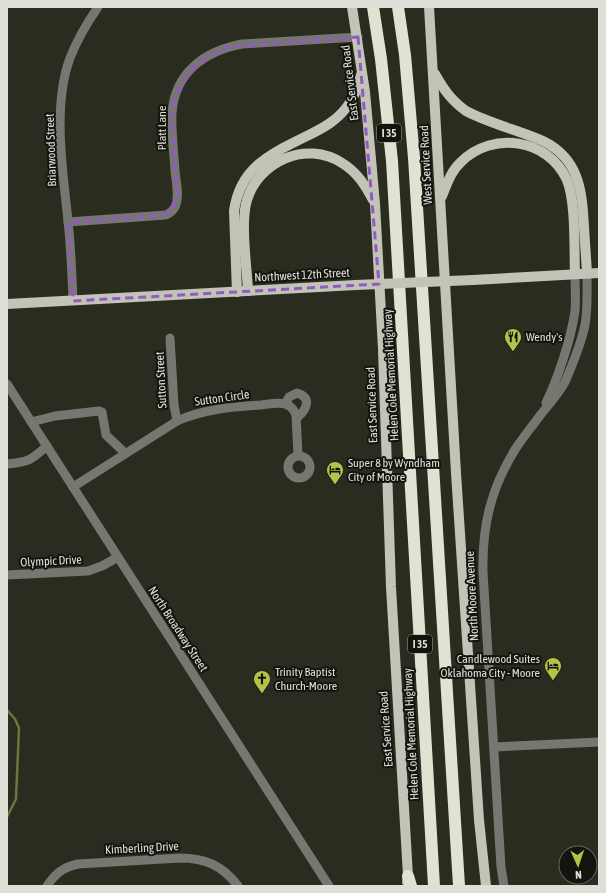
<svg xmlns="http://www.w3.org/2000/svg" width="606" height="893" font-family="'Asap Condensed',sans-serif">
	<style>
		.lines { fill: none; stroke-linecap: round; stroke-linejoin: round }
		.stream { stroke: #6f7540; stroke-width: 2.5 }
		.minor { stroke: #767770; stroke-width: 9 }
		.major { stroke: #c1c4b6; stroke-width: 10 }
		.highway { stroke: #e0e3d2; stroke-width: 12 }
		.major-bridge { stroke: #c1c4b6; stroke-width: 10 }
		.marked { fill: none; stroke: #9459c5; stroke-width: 3; stroke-dasharray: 8 5; stroke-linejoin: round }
		.labels { text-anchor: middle; stroke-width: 4; stroke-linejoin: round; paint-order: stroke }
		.shield { fill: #13140e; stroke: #a1a39b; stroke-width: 1 }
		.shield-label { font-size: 11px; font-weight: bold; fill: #dee0d7 }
		.street-label { font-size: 12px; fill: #dee0d7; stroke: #13140e }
		.poi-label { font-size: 12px; fill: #dee0d7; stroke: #13140e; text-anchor: start }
	</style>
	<rect width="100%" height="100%" fill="#2a2c1f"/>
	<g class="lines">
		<!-- stream -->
		<path class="stream" d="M7,710L15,719L19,728L16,799L7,817"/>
		<!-- minor -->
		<g class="minor">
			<path d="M68,222L166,215C170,213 173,211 175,207C180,197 176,182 175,171C174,152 171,132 172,113C175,72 205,51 242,44L358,37"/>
			<path d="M73,301C72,274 71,248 68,221C63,171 52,107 70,58C77,40 87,23 98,7"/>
			<path d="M170,338L174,405L177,421"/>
			<path d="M7,384L329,886"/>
			<path d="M546,403C558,378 571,339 575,311C576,299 575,286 575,274"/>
			<path d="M285,404L289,397L297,393C313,398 306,410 297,418"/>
			<path d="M31,422L55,416L99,411L102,412L106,435L125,453"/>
			<circle cx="299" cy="467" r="11"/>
			<path d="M7,464C29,462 31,460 47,446"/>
			<path d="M73,487L177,421C204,409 232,407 261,405C269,404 278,402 286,404C291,406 294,410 296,415L298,455"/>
			<path d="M7,575L88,571L102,566L118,557"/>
			<path d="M494,747L599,742"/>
			<path d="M47,886C55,874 63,867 78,864L180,858C205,858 222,865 238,886"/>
			<path d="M504,886L501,867L483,572C482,525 491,488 516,448C522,439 529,430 536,421C545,408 557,397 565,382C571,368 582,340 585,325C588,308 587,290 587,273"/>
		</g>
		<!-- major -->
		<g class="major">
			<path d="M352,7L365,92L375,204L383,349L391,587L408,876L407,882"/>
			<path d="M429,7L456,473L479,820L486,886"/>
			<path d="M435,74C444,90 451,100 466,111C491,124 518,130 543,141C580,159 582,192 584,227C585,243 586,258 587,273"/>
			<path d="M442,196C447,184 451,171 461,162C492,131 548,138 567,180C576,202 574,248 575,274"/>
			<path d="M473,280L599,273"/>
			<path d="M248,291C247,268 240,222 247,200C259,161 306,140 342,163C357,172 365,185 373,200"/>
			<path d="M237,292L234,211C240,166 273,153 309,135C323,128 336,121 346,108C354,99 358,87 361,75"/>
			<path d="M7,304L356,285"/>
		</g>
		<!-- highway -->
		<g class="highway">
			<path d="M373,7L381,59L392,161L434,886"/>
			<path d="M398,7L405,55L414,158L459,886"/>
			<path d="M408,876L411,886"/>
		</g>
		<!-- major-bridge -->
		<path class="major-bridge" d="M356,285L473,280"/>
	</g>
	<!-- marked area -->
	<path class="marked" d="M358,37L379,284L73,301L68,222L159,216L171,212L177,195L172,114L177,93L195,65L227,47Z"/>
	<!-- icons -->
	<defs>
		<symbol id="restaurant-pin" viewBox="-11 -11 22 30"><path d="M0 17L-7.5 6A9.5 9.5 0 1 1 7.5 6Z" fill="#b4c24a" stroke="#13140e"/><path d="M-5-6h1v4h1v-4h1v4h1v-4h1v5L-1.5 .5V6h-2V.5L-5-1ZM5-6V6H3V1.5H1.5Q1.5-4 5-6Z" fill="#111"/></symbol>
		<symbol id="hotel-pin" viewBox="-11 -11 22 30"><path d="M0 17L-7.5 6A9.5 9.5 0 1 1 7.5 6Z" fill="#b4c24a" stroke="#13140e"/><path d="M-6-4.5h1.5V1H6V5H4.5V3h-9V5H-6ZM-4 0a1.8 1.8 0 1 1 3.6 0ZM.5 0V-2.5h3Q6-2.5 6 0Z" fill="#111"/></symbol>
		<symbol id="church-pin" viewBox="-11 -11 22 30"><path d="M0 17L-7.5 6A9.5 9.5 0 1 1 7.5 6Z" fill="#b4c24a" stroke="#13140e"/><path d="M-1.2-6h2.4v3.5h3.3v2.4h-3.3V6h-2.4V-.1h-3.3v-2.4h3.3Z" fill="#111"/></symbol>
	</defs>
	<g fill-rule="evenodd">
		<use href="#restaurant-pin" x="503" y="327" width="20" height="27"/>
		<use href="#hotel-pin" x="325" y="460" width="20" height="27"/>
		<use href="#hotel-pin" x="543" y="656" width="20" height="27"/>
		<use href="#church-pin" x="252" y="669" width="20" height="27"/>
	</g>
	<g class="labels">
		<!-- shield labels -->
		<g class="shield">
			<rect x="377" y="124" width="24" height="18" rx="3"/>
			<rect x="408" y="635" width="24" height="18" rx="3"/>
		</g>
		<g class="shield-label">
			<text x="389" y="137">I 35</text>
			<text x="420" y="648">I 35</text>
		</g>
		<!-- street labels -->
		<g class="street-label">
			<text transform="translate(350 83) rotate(-97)" y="4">East Service Road</text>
			<text transform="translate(162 128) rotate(-90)" y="4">Platt Lane</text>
			<text transform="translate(51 150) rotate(-92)" y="4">Briarwood Street</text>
			<text transform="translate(426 165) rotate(-93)" y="4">West Service Road</text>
			<text transform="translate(302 275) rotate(-3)" y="4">Northwest 12th Street</text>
			<text transform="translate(391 375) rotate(-93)" y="4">Helen Cole Memorial Highway</text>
			<text transform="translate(161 380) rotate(-93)" y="4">Sutton Street</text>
			<text transform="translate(222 398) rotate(-8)" y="4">Sutton Circle</text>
			<text transform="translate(372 405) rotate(-92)" y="4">East Service Road</text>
			<text transform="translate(51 561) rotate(-3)" y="4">Olympic Drive</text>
			<text transform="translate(472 596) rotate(-93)" y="4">North Moore Avenue</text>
			<text transform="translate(178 629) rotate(57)" y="4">North Broadway Street</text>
			<text transform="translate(386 729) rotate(-94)" y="4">East Service Road</text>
			<text transform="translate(411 734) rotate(-93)" y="4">Helen Cole Memorial Highway</text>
			<text transform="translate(142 848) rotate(-3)" y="4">Kimberling Drive</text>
		</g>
		<!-- poi labels -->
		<g class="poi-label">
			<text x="526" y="341">Wendy's</text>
			<text x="348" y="467">Super 8 by Wyndham<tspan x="348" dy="14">City of Moore</tspan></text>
			<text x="540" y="663" text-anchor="end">Candlewood Suites<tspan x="540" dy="14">Oklahoma City - Moore</tspan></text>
			<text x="275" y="676">Trinity Baptist<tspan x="275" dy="14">Church-Moore</tspan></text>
		</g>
	</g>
	<!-- border -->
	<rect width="606" height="893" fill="none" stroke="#dee0d7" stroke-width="16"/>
	<!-- north arrow -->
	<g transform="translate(578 865) rotate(177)"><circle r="19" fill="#13140e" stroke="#64665e"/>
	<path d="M0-3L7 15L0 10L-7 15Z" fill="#b4c24a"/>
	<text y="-6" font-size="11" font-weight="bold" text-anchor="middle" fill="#dee0d7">N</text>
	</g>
</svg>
